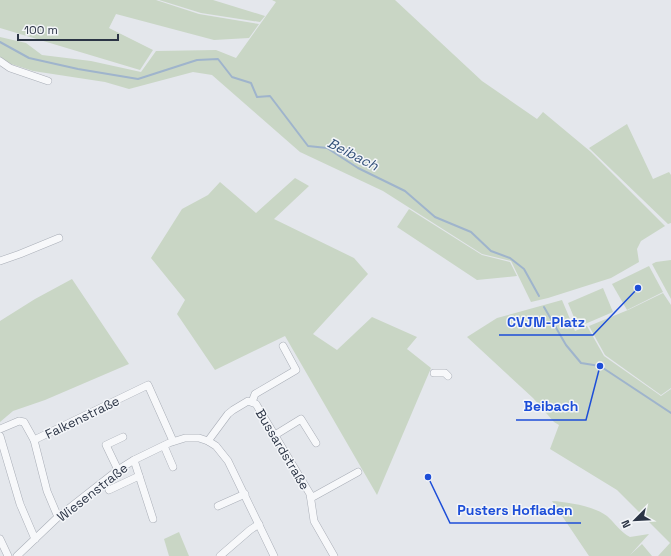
<svg xmlns="http://www.w3.org/2000/svg" width="671" height="556" font-family="'Space Grotesk',sans-serif">
	<style>
		.green { fill: #c9d6c5 }
		.lines { fill: none; stroke-linecap: round; stroke-linejoin: round }
		.stream { stroke: #9fb4cc; stroke-width: 2 }
		.minor-casing { stroke: #a9aeb7; stroke-width: 8 }
		.minor { stroke: #f7f8fa; stroke-width: 7 }
		.labels { text-anchor: middle; stroke-width: 3; stroke-linejoin: round; paint-order: stroke }
		.street-label { font-size: 13px; fill: #2b3445; stroke: #f4f6f9 }
		.water-label { font-size: 14px; font-style: italic; fill: #34527a; stroke: #f4f6f9 }
		.leader { fill: none; stroke: #1d4ed8; stroke-width: 1.5 }
		.callout-dot { fill: #1d4ed8; stroke: #f4f6f9; stroke-width: 1.5 }
		.callout-label { font-size: 14px; text-anchor: middle; font-weight: bold; fill: #1d4ed8; stroke: #f4f6f9; stroke-width: 3; stroke-linejoin: round; paint-order: stroke }
	</style>
	<rect width="100%" height="100%" fill="#e4e7ec"/>
	<!-- green -->
	<g class="green">
		<path d="M0,0H156L199,14L259,24L249,38L214,40L116,14L109,28L153,50L140,70L0,28Z"/>
		<path d="M159,0H213L265,16L260,22L201,13Z"/>
		<path d="M272,0H395L482,81L537,119L543,112L591,152L665,226L641,241L637,249L639,262L611,278L548,298L531,302L511,261L482,254L383,191L300,152L212,75L193,72L129,89L105,82L33,71L8,63L0,58V37L26,43L42,55L91,61L141,72L156,51L216,50L236,58L276,2Z"/>
		<path d="M627,124L653,179L669,172L671,175V223L668,224L589,148Z"/>
		<path d="M295,178L309,186L274,219L354,258L368,274L313,334L337,350L372,317L417,337L407,349L431,368L377,495L285,336L215,370L177,314L185,300L151,258L182,209L208,195L220,182L256,213Z"/>
		<path d="M409,209L482,255L510,262L517,276L477,280L397,227Z"/>
		<path d="M671,260V299L652,264L656,262Z"/>
		<path d="M649,266L663,292L627,310L612,284Z"/>
		<path d="M72,279L129,364L45,400L13,411L0,422V321L35,299Z"/>
		<path d="M603,288L613,312L578,327L568,303Z"/>
		<path d="M663,293L671,305V388L661,395L605,355L589,326L628,310Z"/>
		<path d="M562,300L575,331L587,326L604,356L661,396L671,389V556H658L670,543L617,490L550,449L559,425L554,422L533,398L467,337L497,318Z"/>
		<path d="M552,501C567,502 594,506 607,516C615,523 620,532 630,537L649,534L630,555L642,544L652,556H589Z"/>
		<path d="M179,532L189,556H169L164,539Z"/>
	</g>
	<g class="lines">
		<!-- stream -->
		<g class="stream">
			<path d="M0,42L29,58L78,69L138,79L197,60L218,59L232,77L251,83L257,97L270,96L308,146L327,148L358,168L405,191L435,217L471,232L491,251L510,258L524,269L539,296"/>
			<path d="M544,307L566,345L581,363L600,366L671,413"/>
		</g>
		<defs>
			<g id="minor">
				<path d="M0,61L10,68L48,81"/>
				<path d="M0,261L20,254L59,238"/>
				<path d="M434,373H445L448,376"/>
				<path d="M252,402L255,394L296,370L283,346"/>
				<path d="M0,429L19,421L24,422L34,440L47,491L58,517"/>
				<path d="M275,435L301,419L316,443"/>
				<path d="M0,436L20,504L35,539"/>
				<path d="M34,440L148,385L173,441"/>
				<path d="M208,441L228,414L233,410L248,401L256,404L310,494L314,521L334,556"/>
				<path d="M164,446L173,467"/>
				<path d="M134,460L153,519"/>
				<path d="M118,470L106,445L123,437"/>
				<path d="M109,490L139,476"/>
				<path d="M311,498L358,472"/>
				<path d="M218,506L245,494"/>
				<path d="M0,539L8,556"/>
				<path d="M17,556L58,517L118,470L134,460L169,443L185,438H199L208,441L216,446L228,461L274,556"/>
				<path d="M220,556L250,530L259,524"/>
			</g>
		</defs>
		<!-- minor casing -->
		<use href="#minor" class="minor-casing"/>
		<!-- minor -->
		<use href="#minor" class="minor"/>
	</g>
	<g class="labels">
		<!-- street labels -->
		<g class="street-label">
			<text transform="translate(82 417) rotate(-26)" y="5">Falkenstraße</text>
			<text transform="translate(283 449) rotate(59)" y="5">Bussardstraße</text>
			<text transform="translate(92 492) rotate(-38)" y="5">Wiesenstraße</text>
		</g>
		<!-- water labels -->
		<g class="water-label">
			<text transform="translate(353 154) rotate(27)" y="5">Beibach</text>
		</g>
	</g>
	<!-- callouts -->
	<path class="leader" d="M638 288L593 335H499M600 366L586 420H516M428 477L450 523H581"/>
	<g class="callout-dot">
		<circle cx="638" cy="288" r="4"/>
		<circle cx="600" cy="366" r="4"/>
		<circle cx="428" cy="477" r="4"/>
	</g>
	<g class="callout-label">
		<text x="546" y="327">CVJM-Platz</text>
		<text x="551" y="411">Beibach</text>
		<text x="515" y="515">Pusters Hofladen</text>
	</g>
	<!-- north arrow -->
	<g transform="translate(635 520) rotate(246)" stroke="#f4f6f9" stroke-width="3" paint-order="stroke">
	<path d="M0-3L7 15L0 10L-7 15Z" fill="#2b3445"/>
	<text y="-6" font-size="11" font-weight="bold" text-anchor="middle" fill="#2b3445">N</text>
	</g>
	<!-- scale -->
	<path d="M18 34v6h100v-6" fill="none" stroke="#2b3445" stroke-width="2"/>
	<text x="24" y="34" font-size="12" fill="#2b3445" stroke="#f4f6f9" stroke-width="3" paint-order="stroke">100 m</text>
</svg>
